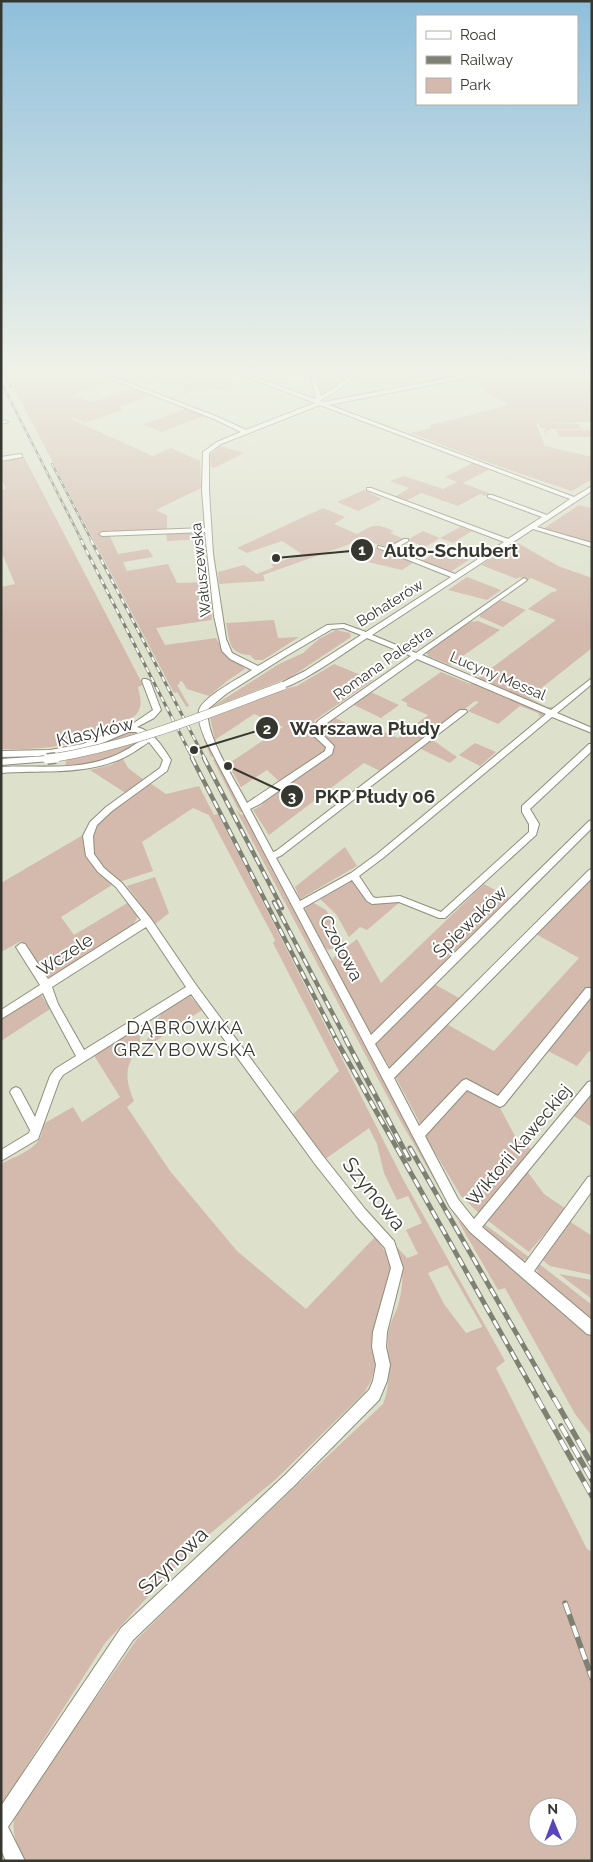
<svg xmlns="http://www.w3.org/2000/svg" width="593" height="1862" font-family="Raleway,sans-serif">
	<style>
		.green { fill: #d4b9ad; fill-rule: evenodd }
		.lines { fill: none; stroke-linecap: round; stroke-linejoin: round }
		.minor-casing { stroke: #8b8f7b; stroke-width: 2 }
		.minor { fill: #fff; fill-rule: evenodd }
		.rail-far4-casing { stroke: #7e8072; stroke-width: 2.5 }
		.rail-far3-casing { stroke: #7e8072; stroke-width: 3 }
		.rail-far2-casing { stroke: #7e8072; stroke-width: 4.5 }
		.rail-far1-casing { stroke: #7e8072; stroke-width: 5 }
		.rail-casing { stroke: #7e8072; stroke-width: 5.5 }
		.rail-far4 { stroke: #fff; stroke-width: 1; stroke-dasharray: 4.5; stroke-linecap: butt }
		.rail-far3 { stroke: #fff; stroke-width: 2; stroke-dasharray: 5.5; stroke-linecap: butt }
		.rail-far2 { stroke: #fff; stroke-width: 2.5; stroke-dasharray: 8; stroke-linecap: butt }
		.rail-far1 { stroke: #fff; stroke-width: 3; stroke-dasharray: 9; stroke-linecap: butt }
		.rail { stroke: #fff; stroke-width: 4; stroke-dasharray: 12; stroke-linecap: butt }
		.minor-bridge-far1-casing { stroke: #8b8f7b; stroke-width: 9; stroke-linecap: butt }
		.minor-bridge-casing { stroke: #8b8f7b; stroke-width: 12; stroke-linecap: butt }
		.minor-bridge-far1 { stroke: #fff; stroke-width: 8 }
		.minor-bridge { stroke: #fff; stroke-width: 9 }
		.labels { text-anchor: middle; stroke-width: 4; stroke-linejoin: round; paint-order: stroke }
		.far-street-label { font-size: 15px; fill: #36372f; stroke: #fff }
		.street-label { font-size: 18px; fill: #36372f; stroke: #fff }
		.neighbourhood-label { font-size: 19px; letter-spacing: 1px; fill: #36372f; stroke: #fff }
		.near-street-label { font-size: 21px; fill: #36372f; stroke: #fff }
		.leader { fill: none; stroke: #36372f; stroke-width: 2 }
		.callout-dot { fill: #36372f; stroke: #fff; stroke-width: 2 }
		.mark-label { font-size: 15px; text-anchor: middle; font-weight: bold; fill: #fff }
		.callout-label { font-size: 19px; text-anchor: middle; font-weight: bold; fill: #36372f; stroke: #fff; stroke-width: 4; stroke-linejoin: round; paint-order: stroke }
	</style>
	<rect width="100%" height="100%" fill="#dde1cc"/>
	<!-- green -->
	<g class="green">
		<path d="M5,371H91L115,381L72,395L93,402L134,388L152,395L118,407L123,410L85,423L74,417L71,419L153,456L171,448L200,461L201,488L156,510L167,515V530L108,532L118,554L148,549L153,557L123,562L127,571L168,564L177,583L208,582L212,620L156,628L165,645L216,638C224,654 236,658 245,669L227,681L209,696L187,689L182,681L179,682L180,684L177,685L189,706L185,707L186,706L177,692L174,693Z"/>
		<path d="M149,371H212C220,374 227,370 239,374L223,381L234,384L251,379L219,391L206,386L171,399H169L188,391L180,387L193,381L170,372L133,384L122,380Z"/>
		<path d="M301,371H307L309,377L289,378L274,383L261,379L280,372Z"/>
		<path d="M315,371H335V374L349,376L321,395L313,375L317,374Z"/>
		<path d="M502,371H586L592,381V422L536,423L545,446L592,457V479L572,491L489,463L411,433L431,428V425L508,405L485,391L480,381L464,379Z"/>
		<path d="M186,409L204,416L161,432L144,424Z"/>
		<path d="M538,423L579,424L580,428L592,429H550L545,432L547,436L555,438H592H555L545,435L544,432L546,428H540Z"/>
		<path d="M556,430H592V437H559Z"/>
		<path d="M220,446L244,453L214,468L211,467L210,455Z"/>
		<path d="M24,457L143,685L138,687C139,693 142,701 140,707C137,718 127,722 118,727C80,746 43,750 1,749V587L15,584L1,551V490L6,489L1,478V460Z"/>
		<path d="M473,463L490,469L463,483L491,494L485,496L480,494L458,506L421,493L406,501L395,497L409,488L390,481L404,476L443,489L457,482L445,477Z"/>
		<path d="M364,490L382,499L358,511L337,502Z"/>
		<path d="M579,505L592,508V544L543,529Z"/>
		<path d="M323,508L345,517L334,524L357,534C374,524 375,523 394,531L390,533L404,539L386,548L364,539L263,575L265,581L219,584L218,572L244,565L257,574L274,567L271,565L302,554L282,541L247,553L237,548Z"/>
		<path d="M460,527L472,531L453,543L440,538L425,547L407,540L423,531L440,538Z"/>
		<path d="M199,532L204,534V539L167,541L166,534Z"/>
		<path d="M516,542L558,566L592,578V648L529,698L547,707H555L540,717L538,713L520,706L498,724L468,711L479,702L475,701L382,772L364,763L269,835L253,810L262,805V800L332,752L335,747L322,735L321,726L333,717L363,731L371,726L398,738L428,715L407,706V703L401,700L441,672L470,684L556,620L528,609L552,592L557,591L556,589L531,578L528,580L519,577L517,579L481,565Z"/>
		<path d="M377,547L414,562L402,570L355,559Z"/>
		<path d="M442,549L469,560L450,572L422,561Z"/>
		<path d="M467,577L501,590L487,600L448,590Z"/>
		<path d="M500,600L526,610L503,627L480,617V615Z"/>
		<path d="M274,620L278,638L299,637L263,660H255L250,655C228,654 230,641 226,623Z"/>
		<path d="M478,621L500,630L450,665L428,656L426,652L470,622Z"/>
		<path d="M336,630L350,633L351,637L291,677L210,708L279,664L303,653L319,639Z"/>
		<path d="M334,664L373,680L315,720L312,729L318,740L327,747L326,750L281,783L267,770L241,787L228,764L283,727L254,714L215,740L210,718L284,689L297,686Z"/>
		<path d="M367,693H373L399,705L381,718L352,704Z"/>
		<path d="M130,731L140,734L141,741C122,759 91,765 65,766L68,754Z"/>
		<path d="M430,739L434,741L457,757L450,763L419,748Z"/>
		<path d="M204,740H206L244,812H240L237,807L213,760L215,759L213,756L211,757Z"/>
		<path d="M475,743L496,752L480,766L459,755Z"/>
		<path d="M123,759L128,768L144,780L127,794L90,770L111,765Z"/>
		<path d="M150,783L166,794L199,786L214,815L218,814L404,1181L505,1361L496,1368L587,1549L592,1552V1861H25C16,1845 11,1832 15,1814L137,1639L211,1566L383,1404C393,1379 386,1360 388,1335C389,1323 396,1314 399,1302C405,1279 402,1267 395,1245L407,1258L418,1254L406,1230L422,1223L408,1196L397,1200L384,1173L377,1144L369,1128L324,1160L290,1117L339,1071L273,943L275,940L209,815L193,808L142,842L153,871L119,882C109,873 96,861 92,848C84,821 131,795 150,783ZM447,1265L482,1326V1327L466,1333L444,1304L428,1273ZM538,1807H568V1837H538Z"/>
		<path d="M236,810L242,815H245L458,1220L592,1337V1436L575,1414L505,1288L498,1290L401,1122Z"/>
		<path d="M83,835C81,864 103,864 112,885L61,917L74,935L129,902L138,916L132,927L49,978L21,941L1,952V883Z"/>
		<path d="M345,847L357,866L300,899L295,887Z"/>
		<path d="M592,876V988L521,1071L498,1095L492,1094L467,1080L422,1127L394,1074L445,1023L494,1051L579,958L534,933Z"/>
		<path d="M155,877L169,913L154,925L142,906L127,886Z"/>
		<path d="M348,880L355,882C367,907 376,906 401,901L367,930L360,927L349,937L336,914L320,899Z"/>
		<path d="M484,884L512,899L374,1033L371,1034L332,963L333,958L357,939L381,983Z"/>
		<path d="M312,902L326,910L344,942L341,946L328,950L325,947L303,906Z"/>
		<path d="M434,984L461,999L391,1069L374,1042Z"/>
		<path d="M40,993L50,1009L1,1041V1018Z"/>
		<path d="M592,995V1052L589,1051L577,1066L546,1050Z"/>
		<path d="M190,996L202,1010L142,1050C153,1028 162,1000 190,996Z"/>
		<path d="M134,1029L139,1031C145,1044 130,1056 128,1069C126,1081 130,1091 134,1101L127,1107L170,1171L237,1251L306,1309L375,1237L393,1263L374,1370L371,1381L364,1393L275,1480L195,1546L105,1643L1,1806V1164C21,1153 43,1149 43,1124L73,1107L82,1122L120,1097L93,1054Z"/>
		<path d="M465,1089L471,1090L499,1106L516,1138L535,1152L480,1214L461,1196L424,1134Z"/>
		<path d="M592,1092V1127L572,1115Z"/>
		<path d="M527,1171L544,1194L566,1209L529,1252L487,1220Z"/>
		<path d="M566,1219L592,1236V1275L550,1266L539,1257Z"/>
		<path d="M483,1223L530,1258L522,1261L485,1230Z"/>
		<path d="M538,1263L592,1305V1321L538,1274L536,1266Z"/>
		<path d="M559,1274L592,1280V1299Z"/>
	</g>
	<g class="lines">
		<defs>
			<g id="minor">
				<path d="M93,371H98L218,417L246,430L315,403L233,372V371H238L315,399L316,398L309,371H314L321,396L331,390L356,371H361L335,392L319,401L324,402L485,371H492L490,373L329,405L574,497L592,486V491L537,527L592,543V547L533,529L372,635L416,653L524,578L527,580L526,581L422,655L551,710L592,678V684L557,713L592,728V733L552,717L383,858L359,876L373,897L376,898L400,896L441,912L529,832V824L522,812V806L589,744H592V751L530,809L539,824L536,835L445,918H439L399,902L372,904L367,901L352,880L303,908L371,1035L589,821L592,820V828L375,1044L389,1069L589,870L592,869V878L394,1078L419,1126L462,1081L466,1079L470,1081L498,1096L586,988H592V996L504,1105L500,1107L496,1105L467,1090L425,1136L458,1199L474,1219L588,1082L592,1081V1093L482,1227L525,1263L588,1177L592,1176V1191L534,1271L592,1320V1335L587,1334L470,1232L450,1207L206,741C202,732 197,720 199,710C203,697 241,677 252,670L230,659L222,651L214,616L205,532L102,536L99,534L102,532L205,528L202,490L203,452L217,442L241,432L214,419L93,372ZM320,405L570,499L547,515L492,495H488V497L542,517L508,539L371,488H367V490L504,542L455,574L393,550L408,541V539H404L387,548L378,546V548L451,577L366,632L344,624L327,625L258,666L232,653L226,639L213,554L209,490V453L221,444ZM343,628L361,635L305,671L279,684V688C295,689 351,648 367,638L411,656L319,720L312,728L314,736L326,747L325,751L247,803C235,780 204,734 208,709L226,694L286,656L332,629ZM417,659L546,714L377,854L351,873L300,901L276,858L282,855L467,712L466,710H460L276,851L273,852L250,809L260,804L332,754L334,746L321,733L320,728Z"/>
				<path d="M1,420L7,421L8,422L1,424Z"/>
				<path d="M20,454L22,455V457L1,461V457Z"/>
				<path d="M143,679H146L150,681L161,710L154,718L137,727C153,731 163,747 171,760L167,771L112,811L97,825L93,836L94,854L104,868L122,883L151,919L196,985L323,1156L365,1209L394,1241L403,1268L387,1332L386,1347L390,1365L387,1381L379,1400L295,1485L133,1640L8,1827L25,1861H6L1,1850V1806L121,1628L285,1475L369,1390L373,1381L376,1365L372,1347L373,1332L391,1268L385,1248L357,1217L315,1164L191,994L63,1075L59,1081L38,1139L1,1161V1150L29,1133L30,1130L10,1092L12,1089L16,1087L20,1089L35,1117L50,1076L55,1069L76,1056L48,1004L43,993L1,1019V1010L40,985L16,947L21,943L25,944L48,979L141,920L116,887L98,872L86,856L83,836L90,822L106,807L160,768L163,760L149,742C138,749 128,757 116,761C79,775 39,770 1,773V767C37,765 77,771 111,757C123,753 134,745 145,738L136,732H128L100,744L74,751L38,756L1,757V751L50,750L83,744L114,730L128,727L153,710L142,681ZM146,927L186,987L84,1050L58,1004L52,987Z"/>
				<path d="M47,756L50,757V761L1,765V759Z"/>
			</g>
		</defs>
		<!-- minor casing -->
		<use href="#minor" class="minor-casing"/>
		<!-- minor -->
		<use href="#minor" class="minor"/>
		<defs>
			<g id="rail-far4">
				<path d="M3,371L11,387"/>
				<path d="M1,382L82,541"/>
				<path d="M52,464L92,541"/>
			</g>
			<g id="rail-far3">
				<path d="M81,540L193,759"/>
				<path d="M91,540L205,759"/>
			</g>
			<g id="rail-far2">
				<path d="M192,758L336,1039"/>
				<path d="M204,758L282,908"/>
				<path d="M274,902L346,1039"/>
			</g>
			<g id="rail-far1">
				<path d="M335,1038L538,1399"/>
				<path d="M345,1038L409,1159"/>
				<path d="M410,1148L554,1399"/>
			</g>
			<g id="rail">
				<path d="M537,1398L592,1496"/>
				<path d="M554,1398L592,1465"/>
				<path d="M561,1426L592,1480"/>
				<path d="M565,1603L592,1678"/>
			</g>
		</defs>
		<!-- rail-far4 casing -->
		<use href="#rail-far4" class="rail-far4-casing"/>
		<!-- rail-far3 casing -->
		<use href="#rail-far3" class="rail-far3-casing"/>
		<!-- rail-far2 casing -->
		<use href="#rail-far2" class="rail-far2-casing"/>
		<!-- rail-far1 casing -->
		<use href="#rail-far1" class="rail-far1-casing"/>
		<!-- rail casing -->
		<use href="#rail" class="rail-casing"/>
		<!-- rail-far4 -->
		<use href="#rail-far4" class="rail-far4"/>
		<!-- rail-far3 -->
		<use href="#rail-far3" class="rail-far3"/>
		<!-- rail-far2 -->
		<use href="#rail-far2" class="rail-far2"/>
		<!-- rail-far1 -->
		<use href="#rail-far1" class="rail-far1"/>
		<!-- rail -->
		<use href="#rail" class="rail"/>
		<defs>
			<path id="minor-bridge-far1" d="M48,759C130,746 205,715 282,686"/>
			<path id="minor-bridge" d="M47,759L56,758"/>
		</defs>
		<!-- minor-bridge-far1 casing -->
		<use href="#minor-bridge-far1" class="minor-bridge-far1-casing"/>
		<!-- minor-bridge casing -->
		<use href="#minor-bridge" class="minor-bridge-casing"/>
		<!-- minor-bridge-far1 -->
		<use href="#minor-bridge-far1" class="minor-bridge-far1"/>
		<!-- minor-bridge -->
		<use href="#minor-bridge" class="minor-bridge"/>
	</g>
	<!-- sky -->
	<linearGradient id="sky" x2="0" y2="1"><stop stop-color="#8fbfdc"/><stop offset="0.59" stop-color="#f0f2e8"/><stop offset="1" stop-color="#f0f2e8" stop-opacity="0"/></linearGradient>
	<rect width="593" height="631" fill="url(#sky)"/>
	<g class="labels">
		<!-- far-street labels -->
		<g class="far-street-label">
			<text transform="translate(201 570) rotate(-96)" y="5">Wałuszewska</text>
			<text transform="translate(390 603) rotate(-32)" y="5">Bohaterów</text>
			<text transform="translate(383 663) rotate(-35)" y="5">Romana Palestra</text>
			<text transform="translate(498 676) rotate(23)" y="5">Lucyny Messal</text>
		</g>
		<!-- street labels -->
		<g class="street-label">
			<text transform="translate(95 732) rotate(-13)" y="6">Klasyków</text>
			<text transform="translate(470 922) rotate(-44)" y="6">Śpiewaków</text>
			<text transform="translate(341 948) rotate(62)" y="6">Czołowa</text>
			<text transform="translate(65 955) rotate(-33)" y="6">Wczele</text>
			<text transform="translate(519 1145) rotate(-50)" y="6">Wiktorii Kaweckiej</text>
		</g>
		<!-- neighbourhood labels -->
		<g class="neighbourhood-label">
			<text x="185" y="1034">DĄBRÓWKA<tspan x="185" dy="22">GRZYBOWSKA</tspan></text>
		</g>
		<!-- near-street labels -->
		<g class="near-street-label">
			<text transform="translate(374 1194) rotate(51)" y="7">Szynowa</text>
			<text transform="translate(173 1561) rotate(-44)" y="7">Szynowa</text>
		</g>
	</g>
	<!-- callouts -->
	<path class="leader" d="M276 558L362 550M194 750L267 728M228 766L292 796"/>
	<g class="callout-dot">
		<circle cx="276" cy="558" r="5"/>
		<circle cx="194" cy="750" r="5"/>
		<circle cx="228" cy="766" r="5"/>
		<circle cx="362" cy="550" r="12"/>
		<circle cx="267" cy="728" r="12"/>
		<circle cx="292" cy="796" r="12"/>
	</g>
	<g class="mark-label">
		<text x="362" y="555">1</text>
		<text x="267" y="734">2</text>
		<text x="292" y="802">3</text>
	</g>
	<g class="callout-label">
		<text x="451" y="557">Auto-Schubert</text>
		<text x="365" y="735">Warszawa Płudy</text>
		<text x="375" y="803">PKP Płudy 06</text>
	</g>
	<!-- border -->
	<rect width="593" height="1862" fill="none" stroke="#36372f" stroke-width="5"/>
	<!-- legend -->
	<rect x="416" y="15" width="162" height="90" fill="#ffffff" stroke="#afafac"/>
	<rect x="426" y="31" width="25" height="8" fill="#ffffff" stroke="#afafac"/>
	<text x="460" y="40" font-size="15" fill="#36372f">Road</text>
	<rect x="426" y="56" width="25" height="8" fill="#7e8072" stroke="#afafac"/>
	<text x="460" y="65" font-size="15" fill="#36372f">Railway</text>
	<rect x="426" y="78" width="25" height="15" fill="#d4b9ad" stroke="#afafac"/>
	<text x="460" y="90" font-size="15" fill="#36372f">Park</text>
	<!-- north arrow -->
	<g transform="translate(553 1822) rotate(359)"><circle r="24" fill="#ffffff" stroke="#afafac"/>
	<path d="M0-4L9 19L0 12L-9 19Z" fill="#5a45bd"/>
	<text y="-8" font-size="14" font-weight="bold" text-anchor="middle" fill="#36372f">N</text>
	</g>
</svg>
